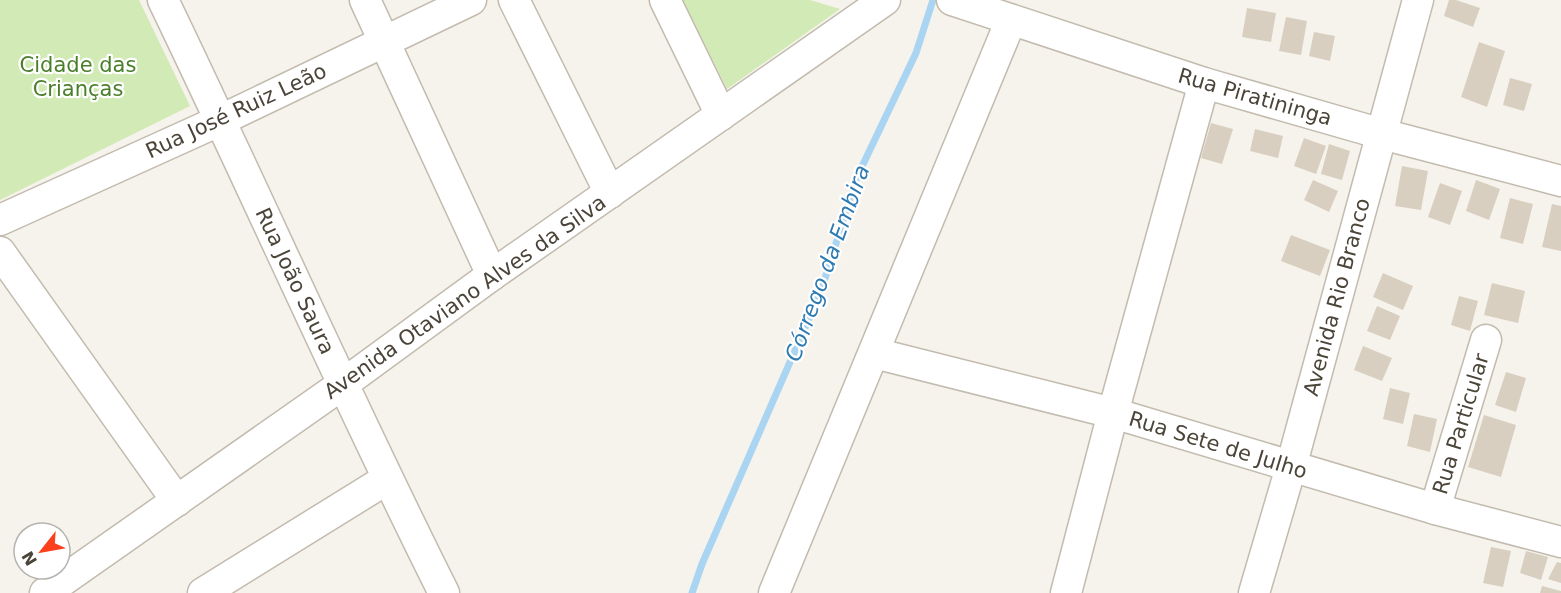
<svg xmlns="http://www.w3.org/2000/svg" width="1561" height="593" font-family="'DejaVu Sans',sans-serif">
	<style>
		.green { fill: #d2eab5 }
		.lines { fill: none; stroke-linecap: round; stroke-linejoin: round }
		.stream { stroke: #a9d4f2; stroke-width: 7 }
		.building { fill: #d8cfc1 }
		.minor-casing { stroke: #c2bbae; stroke-width: 33 }
		.minor { stroke: #fff; stroke-width: 30 }
		.labels { text-anchor: middle; stroke-width: 4.5; stroke-linejoin: round; paint-order: stroke }
		.park-label { font-size: 21px; fill: #4a7f2a; stroke: #fff }
		.street-label { font-size: 21px; fill: #4b4439; stroke: #fff }
		.water-label { font-size: 22px; font-style: italic; fill: #2e7ab2; stroke: #fff }
	</style>
	<rect width="100%" height="100%" fill="#f6f3ec"/>
	<!-- green -->
	<g class="green">
		<path d="M0,0H139L190,106L0,200Z"/>
		<path d="M683,0H810L840,9L727,89Z"/>
	</g>
	<g class="lines">
		<!-- stream -->
		<path class="stream" d="M692,593L702,564L821,291L857,177L916,53L933,0"/>
	</g>
	<!-- building -->
	<g class="building">
		<path d="M1449,0H1456L1480,8L1473,27L1444,16Z"/>
		<path d="M1247,8L1276,13L1271,42L1242,37Z"/>
		<path d="M1286,17L1307,21L1301,55L1279,51Z"/>
		<path d="M1314,32L1335,36L1330,61L1309,56Z"/>
		<path d="M1479,42L1505,51L1487,107L1461,97Z"/>
		<path d="M1510,78L1532,84L1524,111L1503,105Z"/>
		<path d="M1211,123L1233,129L1222,164L1201,158Z"/>
		<path d="M1255,129L1283,136L1278,158L1250,151Z"/>
		<path d="M1304,138L1326,146L1316,174L1294,166Z"/>
		<path d="M1329,144L1350,151L1342,180L1321,174Z"/>
		<path d="M1402,166L1428,171L1421,210L1395,206Z"/>
		<path d="M1313,180L1338,191L1329,212L1304,200Z"/>
		<path d="M1476,180L1500,189L1489,220L1466,211Z"/>
		<path d="M1440,183L1462,191L1450,225L1428,217Z"/>
		<path d="M1510,198L1533,204L1523,244L1500,238Z"/>
		<path d="M1552,204L1561,206V251L1542,247Z"/>
		<path d="M1291,235L1330,250L1320,276L1281,261Z"/>
		<path d="M1383,273L1413,286L1403,310L1373,297Z"/>
		<path d="M1492,283L1525,291L1518,323L1484,315Z"/>
		<path d="M1459,296L1478,301L1470,331L1451,325Z"/>
		<path d="M1377,306L1400,316L1390,340L1367,331Z"/>
		<path d="M1363,346L1392,358L1382,381L1354,370Z"/>
		<path d="M1506,372L1526,378L1516,412L1495,405Z"/>
		<path d="M1390,388L1410,393L1403,424L1383,419Z"/>
		<path d="M1414,414L1437,419L1430,452L1407,446Z"/>
		<path d="M1484,415L1516,425L1501,477L1468,467Z"/>
		<path d="M1491,547L1511,551L1503,587L1483,583Z"/>
		<path d="M1526,551L1548,557L1541,580L1520,573Z"/>
		<path d="M1557,562L1561,563V583L1548,579Z"/>
		<path d="M1542,586L1561,591V593H1540Z"/>
	</g>
	<g class="lines">
		<defs>
			<g id="minor">
				<path d="M163,0C258,197 346,398 444,593"/>
				<path d="M365,0L492,275"/>
				<path d="M514,0L610,193"/>
				<path d="M665,0L721,115"/>
				<path d="M952,0L1204,83L1382,134L1561,181"/>
				<path d="M0,220L221,120L471,0"/>
				<path d="M0,252L177,501"/>
				<path d="M874,353L1113,413L1435,509L1561,542"/>
				<path d="M1435,509L1486,340"/>
				<path d="M45,593L343,384L492,275L885,0"/>
				<path d="M203,593L387,479"/>
				<path d="M774,593L1011,20"/>
				<path d="M1066,593L1113,413L1204,83"/>
				<path d="M1254,593L1291,467L1418,0"/>
			</g>
		</defs>
		<!-- minor casing -->
		<use href="#minor" class="minor-casing"/>
		<!-- minor -->
		<use href="#minor" class="minor"/>
	</g>
	<g class="labels">
		<!-- park labels -->
		<g class="park-label">
			<text x="78" y="72">Cidade das<tspan x="78" dy="24">Crianças</tspan></text>
		</g>
		<!-- street labels -->
		<g class="street-label">
			<text transform="translate(1255 97) rotate(16)" y="7">Rua Piratininga</text>
			<text transform="translate(236 111) rotate(-25)" y="7">Rua José Ruiz Leão</text>
			<text transform="translate(295 281) rotate(65)" y="7">Rua João Saura</text>
			<text transform="translate(465 297) rotate(-35)" y="7">Avenida Otaviano Alves da Silva</text>
			<text transform="translate(1337 297) rotate(-75)" y="7">Avenida Rio Branco</text>
			<text transform="translate(1461 424) rotate(-73)" y="7">Rua Particular</text>
			<text transform="translate(1218 445) rotate(17)" y="7">Rua Sete de Julho</text>
		</g>
		<!-- water labels -->
		<g class="water-label">
			<text transform="translate(827 263) rotate(-70)" y="8">Córrego da Embira</text>
		</g>
	</g>
	<!-- north arrow -->
	<g transform="translate(42 551) rotate(239)"><circle r="28" fill="#ffffff" stroke="#b7b4b0" stroke-width="1.5"/>
	<path d="M0-4.5L10 22L0 15L-10 22Z" fill="#fc3f1d"/>
	<text y="-9" font-size="16" font-weight="bold" text-anchor="middle" fill="#4b4439">N</text>
	</g>
</svg>
